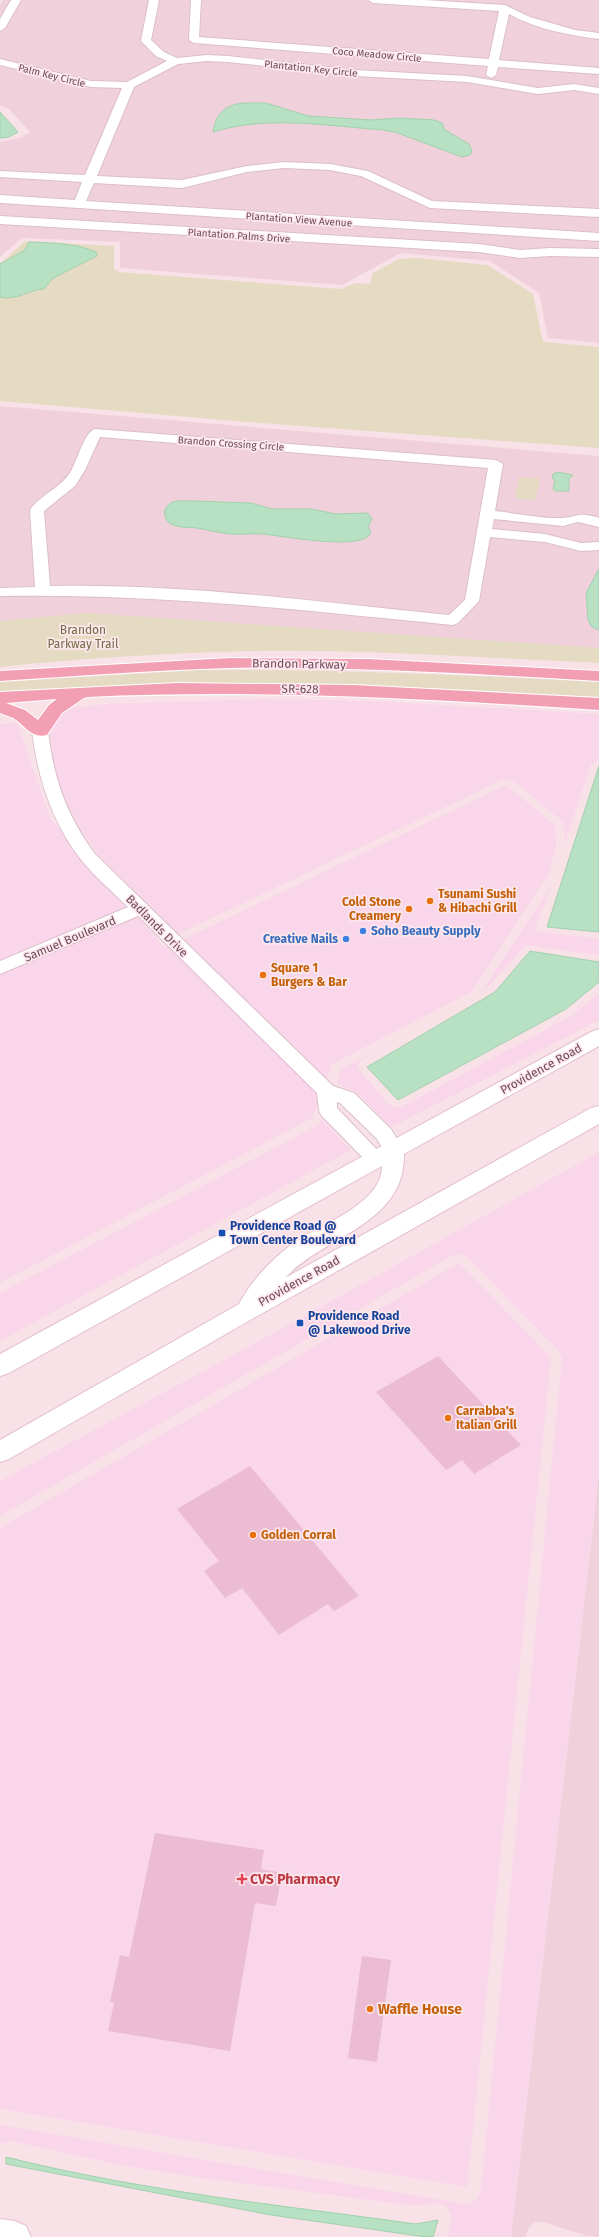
<svg xmlns="http://www.w3.org/2000/svg" width="599" height="2237" font-family="'Fira Sans',sans-serif">
	<style>
		.residential { fill: #f0d1db }
		.commercial { fill: #f9d6ea }
		.green { fill: #e5dbc2 }
		.water { fill: #b8e0c3; stroke: #a0d1ad }
		.building { fill: #ecbcd3 }
		.lines { fill: none; stroke-linecap: round; stroke-linejoin: round }
		.minor-casing { stroke: #dcbecb; stroke-width: 2 }
		.secondary-casing { stroke: #e3bfce; stroke-width: 2 }
		.primary-casing { stroke: #fff; stroke-width: 2 }
		.minor { fill: #fff; fill-rule: evenodd }
		.secondary { fill: #fff; fill-rule: evenodd }
		.primary { fill: #f29fb4; fill-rule: evenodd }
		.food-dot { fill: #e8710a; stroke: #fde7ed; stroke-width: 1.5 }
		.shop-dot { fill: #3f7fe0; stroke: #fde7ed; stroke-width: 1.5 }
		.transit-dot { fill: #1a4fb4; stroke: #fde7ed; stroke-width: 1.5 }
		.health-dot { fill: #e0444e; stroke: #fde7ed; stroke-width: 1.5 }
		.labels { text-anchor: middle; stroke-width: 3.5; stroke-linejoin: round; paint-order: stroke }
		.far-street-label { font-size: 10px; fill: #6e4b5d; stroke: #fde7ed }
		.park-label { font-size: 12px; fill: #736b44; stroke: #fde7ed }
		.street-label { font-size: 12px; fill: #6e4b5d; stroke: #fde7ed }
		.food-label { font-size: 12px; font-weight: bold; fill: #c56008; stroke: #fde7ed; text-anchor: start }
		.shop-label { font-size: 12px; font-weight: bold; fill: #366cbe; stroke: #fde7ed; text-anchor: start }
		.transit-label { font-size: 12px; font-weight: bold; fill: #164399; stroke: #fde7ed; text-anchor: start }
		.near-health-label { font-size: 14px; font-weight: bold; fill: #be3a42; stroke: #fde7ed; text-anchor: start }
		.near-food-label { font-size: 14px; font-weight: bold; fill: #c56008; stroke: #fde7ed; text-anchor: start }
	</style>
	<rect width="100%" height="100%" fill="#f9e1e8"/>
	<!-- residential -->
	<g class="residential">
		<path d="M3,0H599V343L548,338L539,293L490,261L401,253L342,285L120,268V242L22,238L0,257V142L20,138L30,132L9,109L0,105V5Z"/>
		<path d="M0,406L599,456V648L87,613L0,621Z"/>
		<path d="M599,1474V2237L584,2235L543,2222H534L528,2229L526,2237H511Z"/>
	</g>
	<!-- commercial -->
	<g class="commercial">
		<path d="M262,699L371,701L599,714V759L591,764L565,843L564,825L562,821L513,781L504,779L178,934L98,854L77,823L63,796L56,777L50,733L53,732L50,729L67,708L108,704Z"/>
		<path d="M17,723L50,818L165,948L506,785L555,825L556,846L549,873L471,992L332,1064L312,1118L0,1283V724Z"/>
		<path d="M551,886L534,931L599,939V955L526,945L488,987L483,990Z"/>
		<path d="M599,993V1020L392,1127L356,1092L337,1084L341,1069L399,1039L361,1060L357,1067L389,1105L400,1108L571,1016Z"/>
		<path d="M322,1119L351,1150L0,1341V1293L318,1125Z"/>
		<path d="M599,1152V1474L511,2237H448L452,2216L447,2207L439,2203L416,2206L202,2178L125,2166L11,2141L0,2144V2125L465,2204H469L477,2199L481,2190L562,1359L559,1351L467,1257L459,1254L453,1255L0,1516V1481L285,1327Z"/>
		<path d="M459,1263L551,1357L467,2187L0,2109V1528Z"/>
	</g>
	<!-- green -->
	<g class="green">
		<path d="M25,241L114,246V269L119,272L340,289L356,283L370,284L373,273L399,259L417,258L487,265L533,294L542,338L544,342L599,347V448L247,422L0,401V297C17,301 30,289 44,289L52,279L70,268L92,250L67,245L29,242L25,250L0,264Z"/>
		<path d="M519,477L540,479L535,500L515,498Z"/>
		<path d="M87,613L599,648V663C484,658 369,649 254,651C169,653 84,658 0,667V621Z"/>
		<path d="M199,670C333,669 466,675 599,682V697C399,686 200,675 0,693V682Z"/>
	</g>
	<!-- water -->
	<g class="water">
		<path d="M244,103H266L308,116L371,120L399,118L434,120L442,123L445,130L469,144L472,151L470,155L462,157L395,132L383,130C328,126 267,115 213,132C216,113 225,105 244,103Z"/>
		<path d="M0,112L18,132L9,137L0,138Z"/>
		<path d="M29,242C50,243 76,243 96,252L97,256L61,274L52,279L44,289C30,289 17,301 0,297V264L25,250Z"/>
		<path d="M558,472L573,475L569,479V491H556L553,489L555,480L552,478L553,474Z"/>
		<path d="M194,501L251,503L272,509H311L336,514L368,513L372,519L368,527L371,533C362,552 280,535 261,534C251,533 241,535 231,534C220,533 208,530 197,528C189,527 181,528 173,525C163,521 161,507 173,502C179,500 187,501 194,501Z"/>
		<path d="M599,569V630L592,627L588,620L586,593Z"/>
		<path d="M599,766V932L547,927Z"/>
		<path d="M530,951L599,962V982L566,1009L398,1100L367,1067L495,992Z"/>
		<path d="M6,2157C141,2191 279,2205 416,2224L438,2220L433,2237H426L271,2215L6,2164Z"/>
	</g>
	<!-- building -->
	<g class="building">
		<path d="M438,1356L521,1445L474,1474L462,1460L446,1470L376,1392Z"/>
		<path d="M250,1466L359,1596L334,1611L328,1604L279,1635L242,1588L225,1598L204,1571L219,1561L177,1509Z"/>
		<path d="M155,1833L264,1850L261,1869L282,1873L276,1906L255,1903L230,2051L108,2031L114,2003L110,2002L120,1955L129,1957Z"/>
		<path d="M362,1956L391,1960L377,2062L348,2058Z"/>
	</g>
	<g class="lines">
		<defs>
			<g id="minor">
				<path d="M11,0H21L5,28L0,31V19Z"/>
				<path d="M149,0H159L151,40L164,52L177,58L207,55L228,56L355,70L467,76L538,88L574,84L599,88V94L574,90L538,94L467,82L355,76L228,62L207,61L178,64L134,87L97,176L182,180L247,166L284,162L330,164L368,171L432,201L599,209V217L430,208L361,176L330,170L284,168L247,172L182,188L94,183L86,201L599,233V241L0,203V195L75,200L82,182L0,177V171L85,175L122,88L91,87L0,65V59L91,81L127,82L167,61L156,56L141,41Z"/>
				<path d="M191,0H201L199,37L489,59L499,11L373,3L368,0H424L505,5L530,17L575,30L599,33V39C568,35 536,29 509,14L499,60L599,68V74L498,67L496,75L491,78L486,75L488,66L194,43L189,40Z"/>
				<path d="M0,216L479,244L520,250L550,248L599,249V257L550,256L520,258L479,252L0,224Z"/>
				<path d="M95,429L496,460L503,464L495,511C514,513 544,519 563,518C580,516 580,512 599,518V527L578,522L563,526L494,519L492,529L545,534L581,543L599,542V550L581,551L545,542L490,537L479,601L458,623L453,625C302,610 152,593 0,596V588L35,587L30,510C41,494 60,489 71,471C77,461 85,431 95,429ZM100,437L488,468L465,600L449,615C317,602 183,583 50,586L44,511L75,486L85,470Z"/>
				<path d="M40,726L46,728L48,731C54,780 66,814 95,854L333,1086L354,1093L391,1129L403,1149L400,1154L393,1156L386,1154L377,1139L340,1103L337,1102V1108L386,1159L383,1164L376,1166L369,1164L321,1115L319,1110L317,1093L138,916L0,974V961L128,907C113,892 96,878 82,861C52,823 38,779 32,731L34,728Z"/>
			</g>
			<g id="secondary">
				<path d="M599,1029V1046L404,1154C405,1225 325,1235 285,1278L591,1108L599,1106V1124L252,1319L9,1459L0,1462V1440L239,1304C251,1281 272,1259 292,1244C318,1225 382,1205 382,1166L9,1373L0,1376V1354L591,1032Z"/>
				<path d="M0,2219L15,2221L26,2226L31,2237H0Z"/>
			</g>
			<g id="primary">
				<path d="M230,658L368,659L599,671V681C476,674 353,666 230,668C153,670 76,676 0,681V671Z"/>
				<path d="M177,683L354,685L599,698V710C428,699 259,689 88,697L84,698L62,713L47,735C31,739 25,725 13,718C9,716 4,715 0,713V692ZM57,699L49,705L38,720L25,710L6,703Z"/>
			</g>
		</defs>
		<!-- minor casing -->
		<use href="#minor" class="minor-casing"/>
		<!-- secondary casing -->
		<use href="#secondary" class="secondary-casing"/>
		<!-- primary casing -->
		<use href="#primary" class="primary-casing"/>
		<!-- minor -->
		<use href="#minor" class="minor"/>
		<!-- secondary -->
		<use href="#secondary" class="secondary"/>
		<!-- primary -->
		<use href="#primary" class="primary"/>
	</g>
	<!-- markers -->
	<g class="food-dot">
		<circle cx="430" cy="901" r="4"/>
		<circle cx="409" cy="909" r="4"/>
		<circle cx="263" cy="975" r="4"/>
		<circle cx="448" cy="1418" r="4"/>
		<circle cx="253" cy="1535" r="4"/>
		<circle cx="370" cy="2009" r="4"/>
	</g>
	<g class="shop-dot">
		<circle cx="363" cy="931" r="4"/>
		<circle cx="346" cy="939" r="4"/>
	</g>
	<g class="transit-dot">
		<rect x="218" y="1229" width="8" height="8" rx="2"/>
		<rect x="296" y="1319" width="8" height="8" rx="2"/>
	</g>
	<path class="health-dot" d="M240 1873h4v4h4v4h-4v4h-4v-4h-4v-4h4z"/>
	<g class="labels">
		<!-- far-street labels -->
		<g class="far-street-label">
			<text transform="translate(377 54) rotate(5)" y="4">Coco Meadow Circle</text>
			<text transform="translate(311 68) rotate(6)" y="4">Plantation Key Circle</text>
			<text transform="translate(52 75) rotate(14)" y="4">Palm Key Circle</text>
			<text transform="translate(299 219) rotate(4)" y="4">Plantation View Avenue</text>
			<text transform="translate(239 235) rotate(4)" y="4">Plantation Palms Drive</text>
			<text transform="translate(231 443) rotate(4)" y="4">Brandon Crossing Circle</text>
		</g>
		<!-- park labels -->
		<g class="park-label">
			<text x="83" y="634">Brandon<tspan x="83" dy="14">Parkway Trail</tspan></text>
		</g>
		<!-- street labels -->
		<g class="street-label">
			<text transform="translate(299 664) rotate(1)" y="4">Brandon Parkway</text>
			<text transform="translate(300 689) rotate(1)" y="4">SR-628</text>
			<text transform="translate(157 926) rotate(45)" y="4">Badlands Drive</text>
			<text transform="translate(70 939) rotate(-23)" y="4">Samuel Boulevard</text>
			<text transform="translate(541 1069) rotate(-29)" y="4">Providence Road</text>
			<text transform="translate(299 1281) rotate(-29)" y="4">Providence Road</text>
		</g>
		<!-- food labels -->
		<g class="food-label">
			<text x="438" y="898">Tsunami Sushi<tspan x="438" dy="14">&amp; Hibachi Grill</tspan></text>
			<text x="401" y="906" text-anchor="end">Cold Stone<tspan x="401" dy="14">Creamery</tspan></text>
			<text x="271" y="972">Square 1<tspan x="271" dy="14">Burgers &amp; Bar</tspan></text>
			<text x="456" y="1415">Carrabba's<tspan x="456" dy="14">Italian Grill</tspan></text>
			<text x="261" y="1539">Golden Corral</text>
		</g>
		<!-- shop labels -->
		<g class="shop-label">
			<text x="371" y="935">Soho Beauty Supply</text>
			<text x="338" y="943" text-anchor="end">Creative Nails</text>
		</g>
		<!-- transit labels -->
		<g class="transit-label">
			<text x="230" y="1230">Providence Road @<tspan x="230" dy="14">Town Center Boulevard</tspan></text>
			<text x="308" y="1320">Providence Road<tspan x="308" dy="14">@ Lakewood Drive</tspan></text>
		</g>
		<!-- near-health labels -->
		<g class="near-health-label">
			<text x="250" y="1884">CVS Pharmacy</text>
		</g>
		<!-- near-food labels -->
		<g class="near-food-label">
			<text x="378" y="2014">Waffle House</text>
		</g>
	</g>
</svg>
